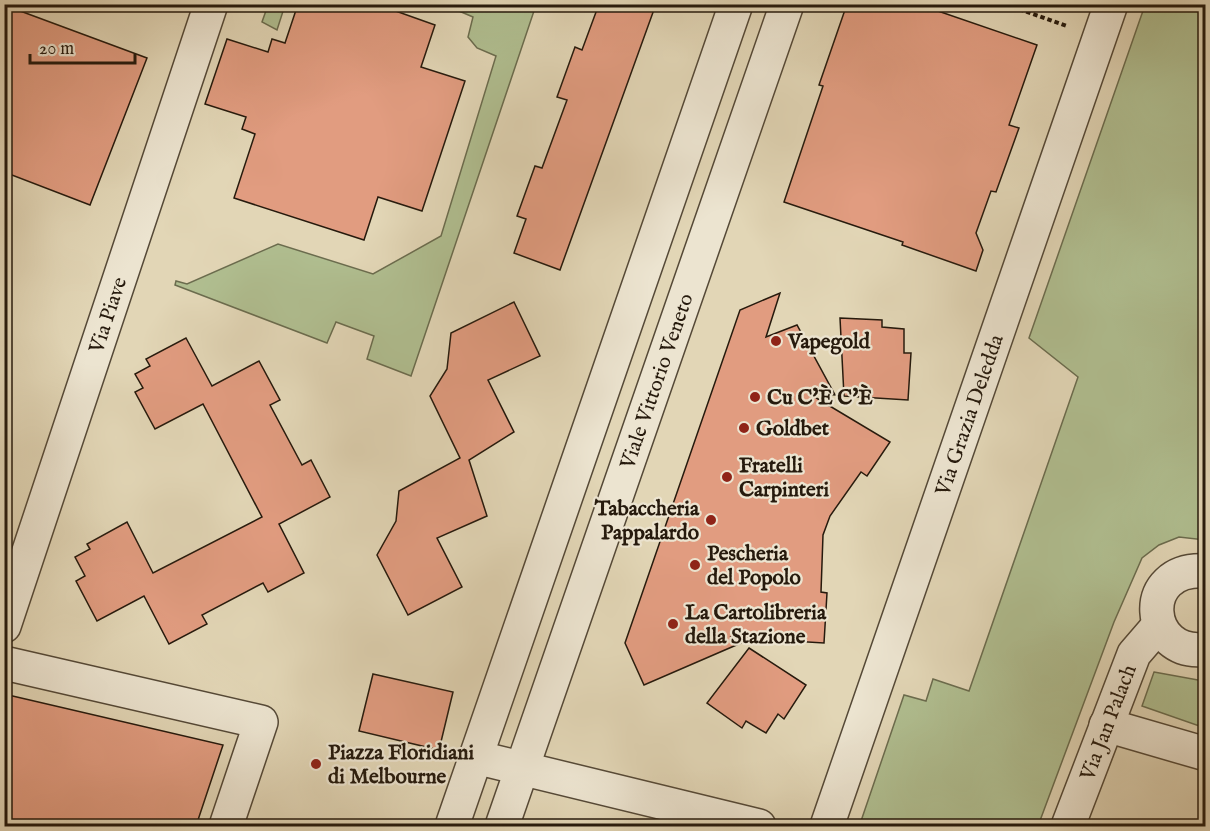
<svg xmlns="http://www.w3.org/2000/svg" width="1210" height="831" font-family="'IM FELL English',serif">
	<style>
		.green { fill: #b0be90; stroke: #6b6c4e; stroke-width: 1.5 }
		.building { fill: #e19c80; stroke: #261a0d; stroke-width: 1.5 }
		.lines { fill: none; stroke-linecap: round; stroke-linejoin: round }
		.minor-casing { stroke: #554937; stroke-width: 36 }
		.tertiary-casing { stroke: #554937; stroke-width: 36 }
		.path { stroke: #261a0d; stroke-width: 4; stroke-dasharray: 4.5 3; stroke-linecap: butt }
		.minor { stroke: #ece4d0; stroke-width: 33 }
		.tertiary { stroke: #ece4d0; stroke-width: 33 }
		.poi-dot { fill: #8f2418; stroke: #ece4d0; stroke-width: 2 }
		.labels { text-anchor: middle; stroke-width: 4.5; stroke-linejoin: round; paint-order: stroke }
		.street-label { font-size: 21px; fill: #261a0d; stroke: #ece4d0 }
		.poi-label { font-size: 21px; font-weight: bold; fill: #261a0d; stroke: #ece4d0; text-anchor: start }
	</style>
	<rect width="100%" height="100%" fill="#e2d6b6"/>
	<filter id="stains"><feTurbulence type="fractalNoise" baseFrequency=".00333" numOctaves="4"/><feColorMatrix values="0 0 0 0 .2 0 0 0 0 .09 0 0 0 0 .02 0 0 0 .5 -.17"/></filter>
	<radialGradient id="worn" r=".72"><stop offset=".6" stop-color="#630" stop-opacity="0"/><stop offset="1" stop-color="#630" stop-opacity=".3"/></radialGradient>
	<!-- green -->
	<g class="green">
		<path d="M525,4L535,8L411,376L367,359L374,336L336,322L327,343L175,285L176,281L187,284L278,244L373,274L441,236L496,56L477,48L468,37L473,17L445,5Z"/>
		<path d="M268,5H285L277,30L262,22Z"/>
		<path d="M1145,5H1205V540L1179,537L1159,545L1142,558L1114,622L1038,826H868L860,824L904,695L926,701L933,679L969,691L1078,377L1029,338Z"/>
		<path d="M1154,672L1198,680H1205V728L1142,706Z"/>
	</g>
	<!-- building -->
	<g class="building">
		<path d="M298,4H376L435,25L421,67L465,81L422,211L378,197L364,240L234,198L255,134L242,129L246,117L205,104L227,39L268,52L272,39L285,43Z"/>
		<path d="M599,4H656L560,270L514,253L526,219L517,216L535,166L542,168L567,100L557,97L575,47L582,50Z"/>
		<path d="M847,4H937L935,10L1037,45L1009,125L1019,128L996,192L991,191L976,233L983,250L976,271L902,245L903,242L784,202L823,86L819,85Z"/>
		<path d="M4,5L147,58L90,205L4,172Z"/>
		<path d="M780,293L766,337L797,325L835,395L808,393L890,442L867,476L861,472L830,516L823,535L821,592L827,593L824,643L756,639L759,635L751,638L732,637L741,643L644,685L625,643L740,310Z"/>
		<path d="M514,302L540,356L488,380L514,432L469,460L487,516L437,538L462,587L408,615L377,555L396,521L399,491L460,458L430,396L447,369L451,333Z"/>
		<path d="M840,318L882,320V327L904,329V353H911L908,400L844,396Z"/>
		<path d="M186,338L212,386L259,361L280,400L270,405L302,465L311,460L330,497L279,524L304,573L268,592L263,583L202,615L207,624L169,644L144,596L97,621L76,581L85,576L75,557L90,549L87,544L127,522L153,573L262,517L203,404L155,429L135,392L143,388L135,374L150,366L146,359Z"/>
		<path d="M749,648L806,685L784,719L778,714L766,733L746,721L742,728L707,703Z"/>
		<path d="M373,674L453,692L439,750L359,731Z"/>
		<path d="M4,694L223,745L196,826H4Z"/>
	</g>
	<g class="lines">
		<defs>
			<g id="minor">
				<path d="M1206,571C1136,566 1145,658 1206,649"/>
				<path id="s1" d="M4,626L211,4"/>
				<path d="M4,663L261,722L226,826"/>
				<path d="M1106,725L1206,754"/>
				<path d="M475,757L759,826"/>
				<path id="s2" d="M827,826L1111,4"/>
				<path id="s3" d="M1068,826L1134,654L1159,625"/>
			</g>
			<g id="tertiary">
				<path d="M452,826L736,4"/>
				<path id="s4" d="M502,826L787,4"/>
			</g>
		</defs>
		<!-- minor casing -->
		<use href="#minor" class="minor-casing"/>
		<!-- tertiary casing -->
		<use href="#tertiary" class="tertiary-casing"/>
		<!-- path -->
		<path class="path" d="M1005,4L1067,26"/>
		<!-- minor -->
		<use href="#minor" class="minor"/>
		<!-- tertiary -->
		<use href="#tertiary" class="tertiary"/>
	</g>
	<!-- markers -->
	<g class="poi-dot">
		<circle cx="776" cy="341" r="6"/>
		<circle cx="755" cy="397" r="6"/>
		<circle cx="744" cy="428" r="6"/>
		<circle cx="727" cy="477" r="6"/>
		<circle cx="711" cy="520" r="6"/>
		<circle cx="695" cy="565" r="6"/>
		<circle cx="673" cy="624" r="6"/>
		<circle cx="316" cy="764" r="6"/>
	</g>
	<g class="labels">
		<!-- street labels -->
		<g class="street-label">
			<text dy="7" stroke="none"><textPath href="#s1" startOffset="328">Via Piave</textPath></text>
			<text dy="7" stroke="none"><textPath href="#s4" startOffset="471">Viale Vittorio Veneto</textPath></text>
			<text dy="7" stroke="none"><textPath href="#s2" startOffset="435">Via Grazia Deledda</textPath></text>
			<text dy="7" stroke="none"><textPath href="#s3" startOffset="111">Via Jan Palach</textPath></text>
		</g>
		<!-- poi labels -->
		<g class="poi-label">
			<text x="788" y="348">Vapegold</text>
			<text x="767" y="404">Cu C'È C'È</text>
			<text x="756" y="435">Goldbet</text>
			<text x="739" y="472">Fratelli<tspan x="739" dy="24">Carpinteri</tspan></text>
			<text x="699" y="515" text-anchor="end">Tabaccheria<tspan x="699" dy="24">Pappalardo</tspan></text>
			<text x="707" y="560">Pescheria<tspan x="707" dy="24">del Popolo</tspan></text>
			<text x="685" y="619">La Cartolibreria<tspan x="685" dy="24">della Stazione</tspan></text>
			<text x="328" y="759">Piazza Floridiani<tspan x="328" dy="24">di Melbourne</tspan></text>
		</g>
	</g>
	<!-- margin -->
	<rect width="1210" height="831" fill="none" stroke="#e2d6b6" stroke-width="24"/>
	<rect x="6" y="6" width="1198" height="819" fill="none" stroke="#261a0d" stroke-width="3"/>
	<rect x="12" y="12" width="1186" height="807" fill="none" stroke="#261a0d" stroke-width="1.5"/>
	<!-- scale -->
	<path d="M30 54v9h105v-9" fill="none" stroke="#261a0d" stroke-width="3"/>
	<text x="39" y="54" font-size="18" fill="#261a0d" stroke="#ece4d0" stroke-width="4.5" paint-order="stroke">20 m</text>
	<rect width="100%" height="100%" filter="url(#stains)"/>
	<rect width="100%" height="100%" fill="url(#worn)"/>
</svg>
